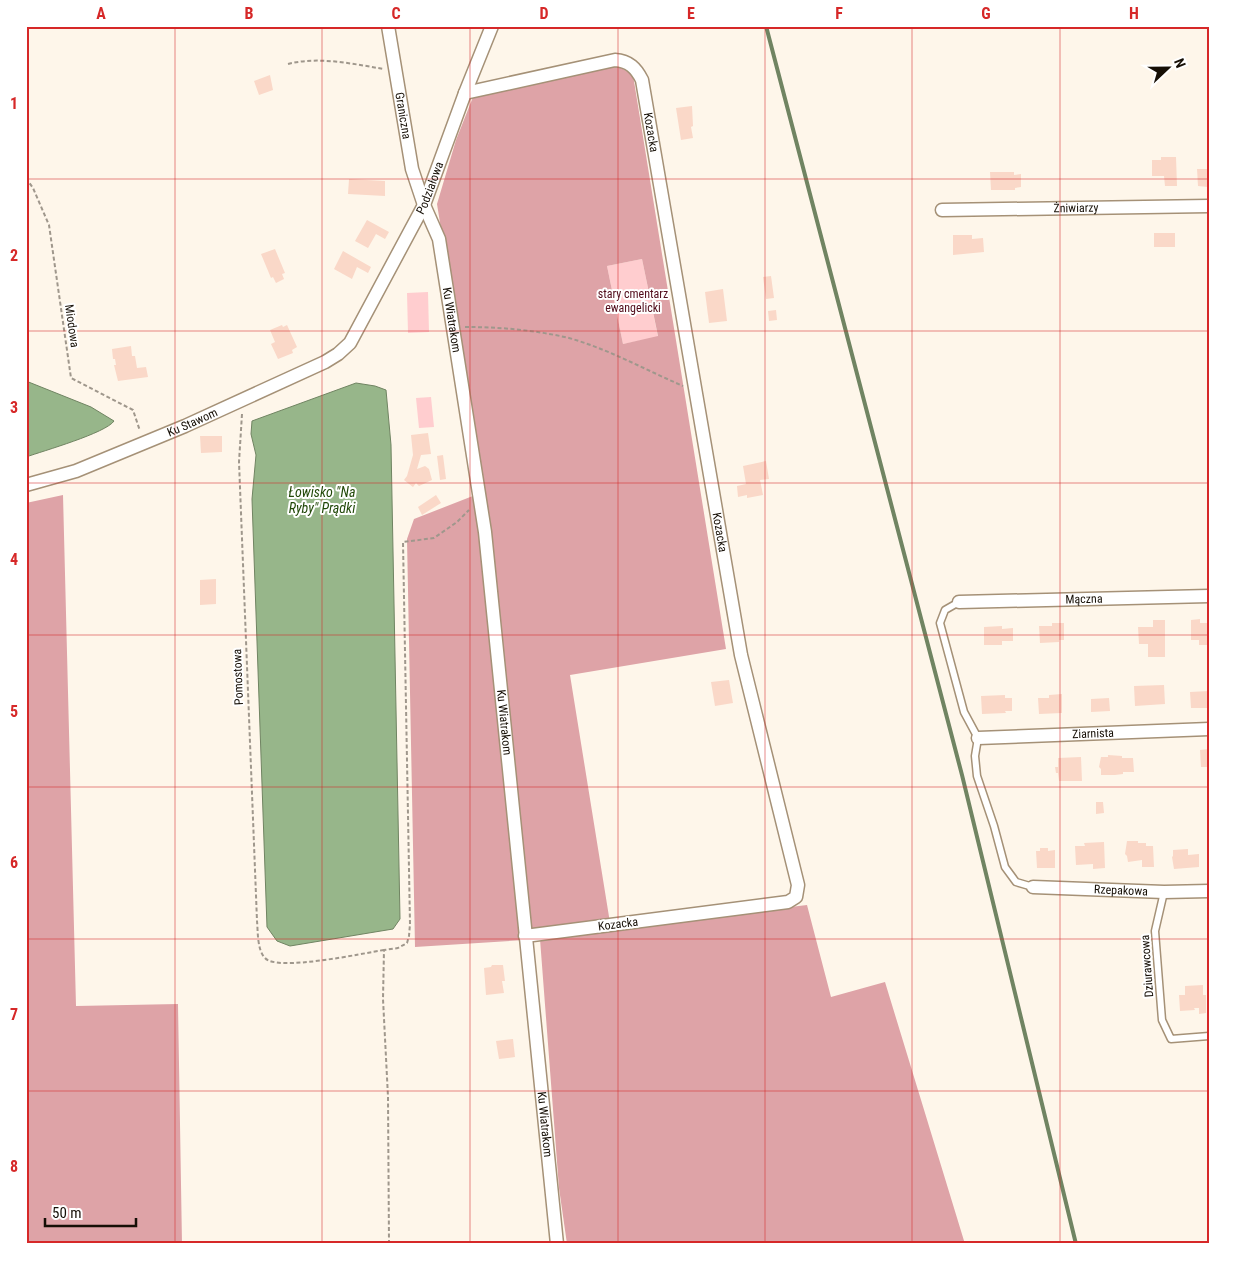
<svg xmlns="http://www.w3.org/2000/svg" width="1235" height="1270" font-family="'Roboto Condensed',sans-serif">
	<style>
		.green { fill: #ffcdcf }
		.forest { fill: #dea3a7; fill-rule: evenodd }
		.water { fill: #97b68a; stroke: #708462 }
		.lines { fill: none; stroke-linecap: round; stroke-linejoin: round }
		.stream { stroke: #708462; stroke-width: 4 }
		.building { fill: #fad8c8 }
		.service-casing { stroke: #a59177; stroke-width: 9 }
		.minor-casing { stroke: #a59177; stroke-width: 15 }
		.path { stroke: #9f978c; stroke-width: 2; stroke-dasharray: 4 2.5; stroke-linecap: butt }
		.service { stroke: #fff; stroke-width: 6 }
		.minor { stroke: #fff; stroke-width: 12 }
		.grid { fill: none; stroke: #d62828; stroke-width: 1; stroke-opacity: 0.55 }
		.labels { text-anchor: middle; stroke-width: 4; stroke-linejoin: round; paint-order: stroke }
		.street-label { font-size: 12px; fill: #160f06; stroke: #fff }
		.park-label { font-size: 12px; fill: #510b1a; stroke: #fff }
		.water-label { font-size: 14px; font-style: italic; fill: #214808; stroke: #fff }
		.neatline { fill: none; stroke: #d62828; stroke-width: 2 }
		.grid-label { font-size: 16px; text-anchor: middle; font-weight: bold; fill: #d62828 }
	</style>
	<rect width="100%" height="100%" fill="#fef6ea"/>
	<!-- green -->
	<g class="green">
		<path d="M642,259L658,337L623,344L607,266Z"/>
		<path d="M428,292L429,332L408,333L407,293Z"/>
		<path d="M431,397L434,427L419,428L416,398Z"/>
	</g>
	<!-- forest -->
	<g class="forest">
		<path d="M618,66L633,75L726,649L570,675L611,929L807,905L831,997L885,982L965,1244H567L559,1188L540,939L415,947L407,539L414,519L483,492L437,204L456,140L473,97ZM642,259L658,336L623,344L607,266Z"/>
		<path d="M63,495L76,1006L178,1004L182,1244H26V503Z"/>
	</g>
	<!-- water -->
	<g class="water">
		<path d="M26,381L91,407L114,421C106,433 43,451 26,457Z"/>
		<path d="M356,383L375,386L386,390L391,445L400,919L393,929L290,946L277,941L267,927L252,499L256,455L251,434L252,421Z"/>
	</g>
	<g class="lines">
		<!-- stream -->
		<path class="stream" d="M766,26L962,775L1076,1244"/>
	</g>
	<!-- building -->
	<g class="building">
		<path d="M270,75L273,90L259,95L254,81Z"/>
		<path d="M692,106L693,126L691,127L693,138L681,140L676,108Z"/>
		<path d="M1161,157H1176L1177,186H1165L1164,176H1152V160H1161Z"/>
		<path d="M1197,169H1209L1208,187L1198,186Z"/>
		<path d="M990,172H1014V175L1021,174V187L1015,188V190H991Z"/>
		<path d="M349,179L385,181V196L348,194Z"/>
		<path d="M367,220L389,232L385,239L376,234L368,248L355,241Z"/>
		<rect x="1154" y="233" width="21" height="14"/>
		<path d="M953,235H972V239L983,238L984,252L953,255Z"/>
		<path d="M275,249L285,273L282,274L284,279L276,283L273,277L271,278L261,254Z"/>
		<path d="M343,251L371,267L368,273L357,267L352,279L334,269Z"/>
		<path d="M771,276L774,298L766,299L763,277Z"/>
		<path d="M723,289L727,321L709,323L705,292Z"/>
		<path d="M776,310L777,320L769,321L768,311Z"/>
		<path d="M282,325L283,327L287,325L297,347L292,350L293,353L278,359L271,344L275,342L270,330Z"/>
		<path d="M131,346L132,356H135L137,368L146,367L148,377L118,381L114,365H116L115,359H113L112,349Z"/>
		<path d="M428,433L431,454L421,455L417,469L425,466L429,469L432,480L419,486L416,483L413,487L404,480L407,476L413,455L411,435Z"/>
		<path d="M200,436H222V452L201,453Z"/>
		<path d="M443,455L446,479L440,480L437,456Z"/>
		<path d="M766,461L769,479L760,480L763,495L747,498V495L738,497L737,486L746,484L743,466Z"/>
		<path d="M436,495L441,503L422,515L418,507Z"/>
		<path d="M216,579V604L200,605V580Z"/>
		<path d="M1200,619V623H1207V619H1209V645H1199V640H1191V620Z"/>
		<path d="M1153,620H1165V657H1148V644H1139L1138,627H1153Z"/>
		<path d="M1052,623H1064V640H1059V642L1040,643L1039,626H1052Z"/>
		<path d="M1002,626V629L1013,628V641H1002V645H984V627Z"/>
		<path d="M729,680L733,703L715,706L711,682Z"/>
		<path d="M1164,685L1165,704L1135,706L1134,686Z"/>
		<path d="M1209,691V708H1191L1190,692Z"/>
		<path d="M1062,694V713L1039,714L1038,698H1049V695Z"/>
		<path d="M1005,695V698H1012V711H1005L1006,713L982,714L981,696Z"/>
		<path d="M1109,698L1110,711L1091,712V699Z"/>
		<path d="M1209,749V767H1201L1200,750Z"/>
		<path d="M1108,755L1122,756V758H1133L1134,772H1123V774L1115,775H1101V769L1099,767L1101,757H1108Z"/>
		<path d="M1081,757L1082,781H1059L1058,773H1056L1055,767H1058V758Z"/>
		<path d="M1096,802H1103L1104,813L1096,814Z"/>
		<path d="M1127,841H1138V843H1146V846H1153L1154,867H1142V860L1128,862L1127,856L1125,854Z"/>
		<path d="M1104,842L1105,868L1093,869V864L1076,865L1075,846H1085L1084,843Z"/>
		<path d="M1040,848H1048V851L1055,850V868H1037L1036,851H1040Z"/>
		<path d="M1188,849V855L1199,854V867L1174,869L1172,857L1173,856V850Z"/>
		<path d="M492,965H503L505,981H502L504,993L486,995L484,968L491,967Z"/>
		<path d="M1203,985V995H1206V1013L1199,1014V1008H1194L1195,1010L1180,1011L1179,995H1185V986Z"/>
		<path d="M513,1039L515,1057L499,1059L496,1041Z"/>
	</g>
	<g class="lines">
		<defs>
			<g id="service">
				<path d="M959,602L945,610L940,623L964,712L978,738L975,756L977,776L994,826L1005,867L1016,882L1033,887"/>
				<path d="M1164,892L1155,931L1162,1020L1171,1039L1209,1036"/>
			</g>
			<g id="minor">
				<path id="s1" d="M388,26L412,169L424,205L439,239L485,532L557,1244"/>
				<path id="s2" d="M465,93L615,60C629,61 636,68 642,80L741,655L798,885L796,897L788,902L525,936"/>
				<path id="s3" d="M942,210L1209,206"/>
				<path id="s4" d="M26,485L76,471L185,426L325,362L338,354L350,343L424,205L465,93L492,26"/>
				<path id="s5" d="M959,602L1209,596"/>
				<path id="s6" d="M978,738L1209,729"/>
				<path id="s7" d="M1033,887L1164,892L1209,891"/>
			</g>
		</defs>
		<!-- service casing -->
		<use href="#service" class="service-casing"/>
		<!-- minor casing -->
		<use href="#minor" class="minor-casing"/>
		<!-- path -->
		<g class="path">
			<path d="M288,64C319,56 353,64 384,69"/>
			<path d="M26,178L33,188L49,225L71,378L133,410L140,431"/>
			<path d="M465,327C500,327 535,330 569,338C608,349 646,370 683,386"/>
			<path d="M242,414L239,462L257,921C258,931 257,950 265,958C277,972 364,953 384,950"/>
			<path d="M389,1244L388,1097L383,999L384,950L398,948L407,943L409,936L410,924L403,542L434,538L457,522L469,510"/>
		</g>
		<!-- service -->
		<use href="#service" class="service"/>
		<!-- minor -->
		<use href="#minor" class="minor"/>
	</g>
	<!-- grid -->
	<path class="grid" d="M175,26V1244M322,26V1244M470,26V1244M618,26V1244M765,26V1244M912,26V1244M1060,26V1244M26,179H1209M26,331H1209M26,483H1209M26,635H1209M26,787H1209M26,939H1209M26,1091H1209"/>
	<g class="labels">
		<!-- street labels -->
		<g class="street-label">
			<text dy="4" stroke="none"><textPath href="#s1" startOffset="91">Graniczna</textPath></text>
			<text dy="4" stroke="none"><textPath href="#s2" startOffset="242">Kozacka</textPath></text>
			<text dy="4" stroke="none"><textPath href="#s4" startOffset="530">Podziałowa</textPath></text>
			<text dy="4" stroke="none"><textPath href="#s3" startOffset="134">Żniwiarzy</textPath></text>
			<text dy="4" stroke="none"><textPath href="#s1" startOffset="302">Ku Wiatrakom</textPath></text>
			<text transform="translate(72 326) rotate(82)" y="4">Miodowa</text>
			<text dy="4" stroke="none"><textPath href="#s4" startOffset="178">Ku Stawom</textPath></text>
			<text dy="4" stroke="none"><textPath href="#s2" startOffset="648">Kozacka</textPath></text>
			<text dy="4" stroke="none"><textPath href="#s5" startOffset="125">Mączna</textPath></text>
			<text transform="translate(238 677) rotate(-92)" y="4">Pomostowa</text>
			<text dy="4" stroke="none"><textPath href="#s1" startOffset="708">Ku Wiatrakom</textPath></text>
			<text dy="4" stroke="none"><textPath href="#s6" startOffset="115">Ziarnista</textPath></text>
			<text dy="4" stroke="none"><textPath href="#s7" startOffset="88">Rzepakowa</textPath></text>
			<text transform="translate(618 924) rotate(-7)" y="4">Kozacka</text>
			<text transform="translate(1147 966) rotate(-94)" y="4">Dziurawcowa</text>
			<text dy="4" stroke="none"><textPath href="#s1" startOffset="1112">Ku Wiatrakom</textPath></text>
		</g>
		<!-- park labels -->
		<g class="park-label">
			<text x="633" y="298">stary cmentarz<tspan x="633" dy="14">ewangelicki</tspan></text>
		</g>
		<!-- water labels -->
		<g class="water-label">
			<text x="322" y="497">Łowisko "Na<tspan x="322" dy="16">Ryby" Prądki</tspan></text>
		</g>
	</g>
	<!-- border -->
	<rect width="1235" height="1270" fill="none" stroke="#ffffff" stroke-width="55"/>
	<!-- north arrow -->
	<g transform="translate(1168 68) rotate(68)" stroke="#ffffff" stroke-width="4" paint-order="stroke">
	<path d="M0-4L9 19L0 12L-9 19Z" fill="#160f06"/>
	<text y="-8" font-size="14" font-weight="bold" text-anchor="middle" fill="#160f06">N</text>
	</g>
	<!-- scale -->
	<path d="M45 1218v8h91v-8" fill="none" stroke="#160f06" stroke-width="2.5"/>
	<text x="52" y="1218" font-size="15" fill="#160f06" stroke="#ffffff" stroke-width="4" paint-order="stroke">50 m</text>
	<rect x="28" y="28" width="1180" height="1214" class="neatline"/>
	<g class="grid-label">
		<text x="101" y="19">A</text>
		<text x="249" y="19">B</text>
		<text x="396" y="19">C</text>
		<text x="544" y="19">D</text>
		<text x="691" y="19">E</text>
		<text x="839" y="19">F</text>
		<text x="986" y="19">G</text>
		<text x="1134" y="19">H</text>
		<text x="14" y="109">1</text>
		<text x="14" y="261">2</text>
		<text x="14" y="413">3</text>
		<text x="14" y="565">4</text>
		<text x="14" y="717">5</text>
		<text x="14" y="868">6</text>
		<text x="14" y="1020">7</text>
		<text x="14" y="1172">8</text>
	</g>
</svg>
